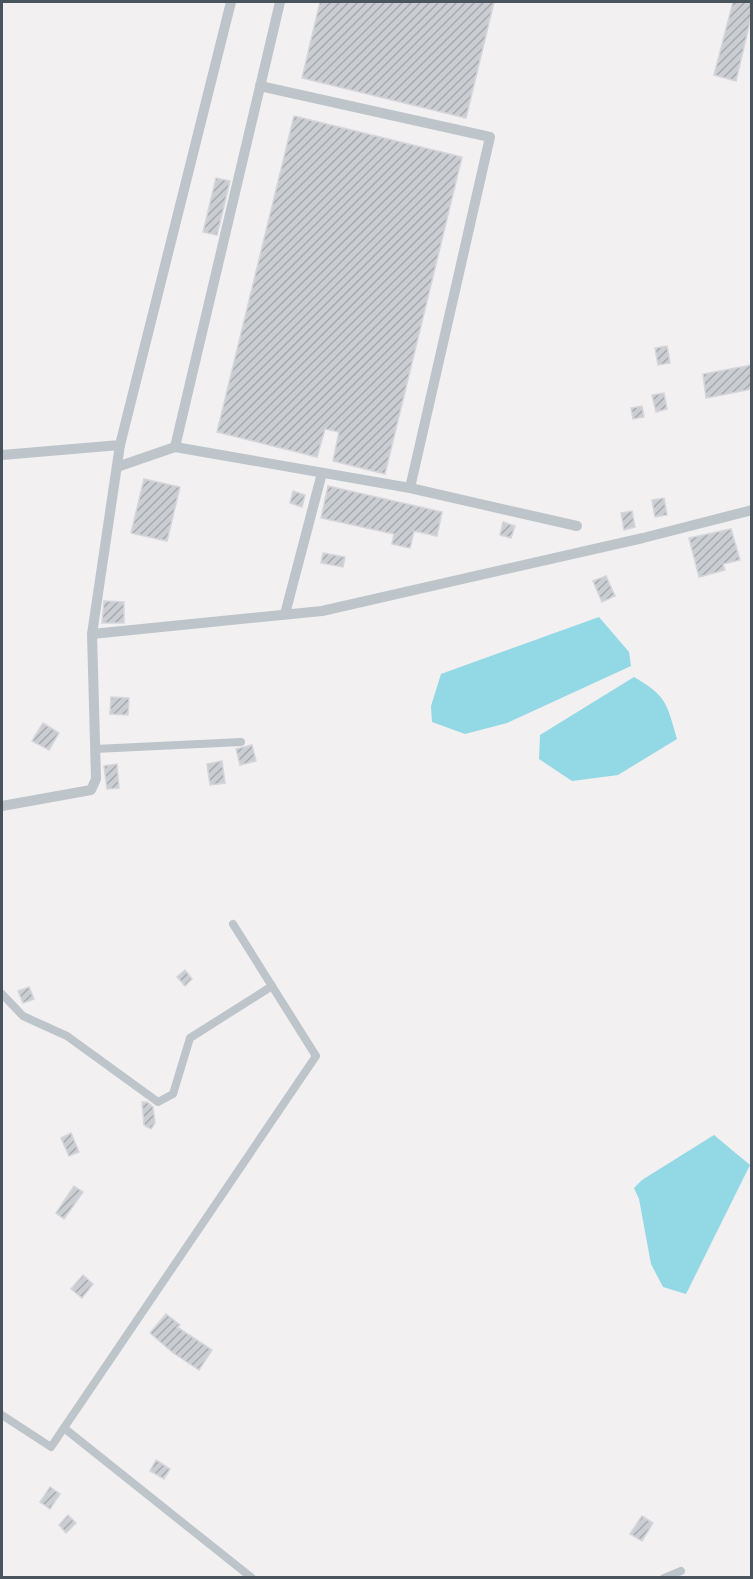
<svg xmlns="http://www.w3.org/2000/svg" width="753" height="1579" font-family="'Archivo Narrow',sans-serif">
	<style>
		.water { fill: #93d8e5 }
		.building { fill: url(#building-hatch); stroke: #d4d6db; stroke-width: 1.5 }
		.lines { fill: none; stroke-linecap: round; stroke-linejoin: round }
		.pedestrian { stroke: #bdc5cb; stroke-width: 8 }
		.minor { stroke: #bdc5cb; stroke-width: 10 }
	</style>
	<defs>
		<pattern id="building-hatch" width="6" height="6" patternUnits="userSpaceOnUse" patternTransform="scale(1.5)"><rect width="6" height="6" fill="#cacdd2"/><path d="M-1 1l2-2M0 6l6-6M5 7l2-2" fill="none" stroke="#a6a9ae"/></pattern>
	</defs>
	<rect width="100%" height="100%" fill="#f2f0f0"/>
	<!-- water -->
	<g class="water">
		<path d="M599,617L629,652L631,666L507,723L465,734L432,722L431,706L441,674Z"/>
		<path d="M634,677C667,696 667,704 677,739L618,775L572,781L539,759L540,735Z"/>
		<path d="M714,1135L750,1165L686,1294L663,1287L651,1264L639,1199L634,1188L642,1180Z"/>
	</g>
	<!-- building -->
	<g class="building">
		<path d="M320,2H494L466,118L302,78Z"/>
		<path d="M733,2H752V13L736,81L714,75Z"/>
		<path d="M294,116L462,157L385,474L333,461L339,432L325,429L317,457L217,432Z"/>
		<path d="M216,178L230,181L217,235L203,232Z"/>
		<path d="M667,346L670,363L658,365L655,348Z"/>
		<path d="M752,365V389L706,398L703,374Z"/>
		<path d="M664,393L667,409L656,412L652,395Z"/>
		<path d="M642,406L644,417L633,419L631,408Z"/>
		<path d="M144,479L180,487L167,541L131,533Z"/>
		<path d="M328,486L442,512L437,536L414,531L410,548L392,544L394,534L321,518Z"/>
		<path d="M293,491L305,495L302,507L290,503Z"/>
		<path d="M664,498L667,515L655,517L652,500Z"/>
		<path d="M632,511L635,527L624,530L621,513Z"/>
		<path d="M503,522L515,526L511,538L500,535Z"/>
		<path d="M731,529L740,560L723,564L725,570L699,577L689,538Z"/>
		<path d="M323,553L345,557L343,567L321,563Z"/>
		<path d="M606,576L615,596L602,602L593,581Z"/>
		<path d="M104,601L124,602V623H102Z"/>
		<path d="M111,697L129,698L128,715L110,714Z"/>
		<path d="M43,723L59,733L49,750L32,741Z"/>
		<path d="M252,745L256,761L240,765L236,749Z"/>
		<path d="M222,761L225,783L210,785L207,764Z"/>
		<path d="M117,764L119,788L107,789L104,766Z"/>
		<path d="M185,970L192,979L185,986L177,977Z"/>
		<path d="M29,987L34,999L23,1003L18,991Z"/>
		<path d="M142,1102H147L153,1107L155,1123L151,1129L144,1125Z"/>
		<path d="M71,1133L79,1152L69,1156L61,1138Z"/>
		<path d="M74,1186L83,1192L64,1219L56,1213Z"/>
		<path d="M83,1275L93,1284L82,1298L71,1289Z"/>
		<path d="M166,1314L180,1325L177,1327L212,1350L199,1370L172,1352L150,1333Z"/>
		<path d="M156,1460L170,1469L164,1479L150,1471Z"/>
		<path d="M50,1487L60,1494L50,1509L40,1502Z"/>
		<path d="M68,1515L76,1523L66,1533L59,1525Z"/>
		<path d="M642,1516L653,1523L642,1541L630,1534Z"/>
	</g>
	<g class="lines">
		<!-- pedestrian -->
		<g class="pedestrian">
			<path d="M95,749L241,742"/>
			<path d="M2,994L23,1016L67,1036L158,1102L173,1094L190,1038L272,986"/>
			<path d="M2,1415L51,1447L316,1056L233,924"/>
			<path d="M64,1428L252,1578"/>
			<path d="M664,1578L681,1571"/>
		</g>
		<!-- minor -->
		<g class="minor">
			<path d="M260,86L490,137L410,488"/>
			<path d="M120,445L92,634L322,611L643,538L752,510"/>
			<path d="M175,447L280,2"/>
			<path d="M2,455L120,445L231,2"/>
			<path d="M117,467L175,447L410,488L577,526"/>
			<path d="M285,614L322,473"/>
			<path d="M2,806L91,790L96,779L92,634"/>
		</g>
	</g>
	<!-- border -->
	<rect width="753" height="1579" fill="none" stroke="#49545c" stroke-width="6"/>
</svg>
